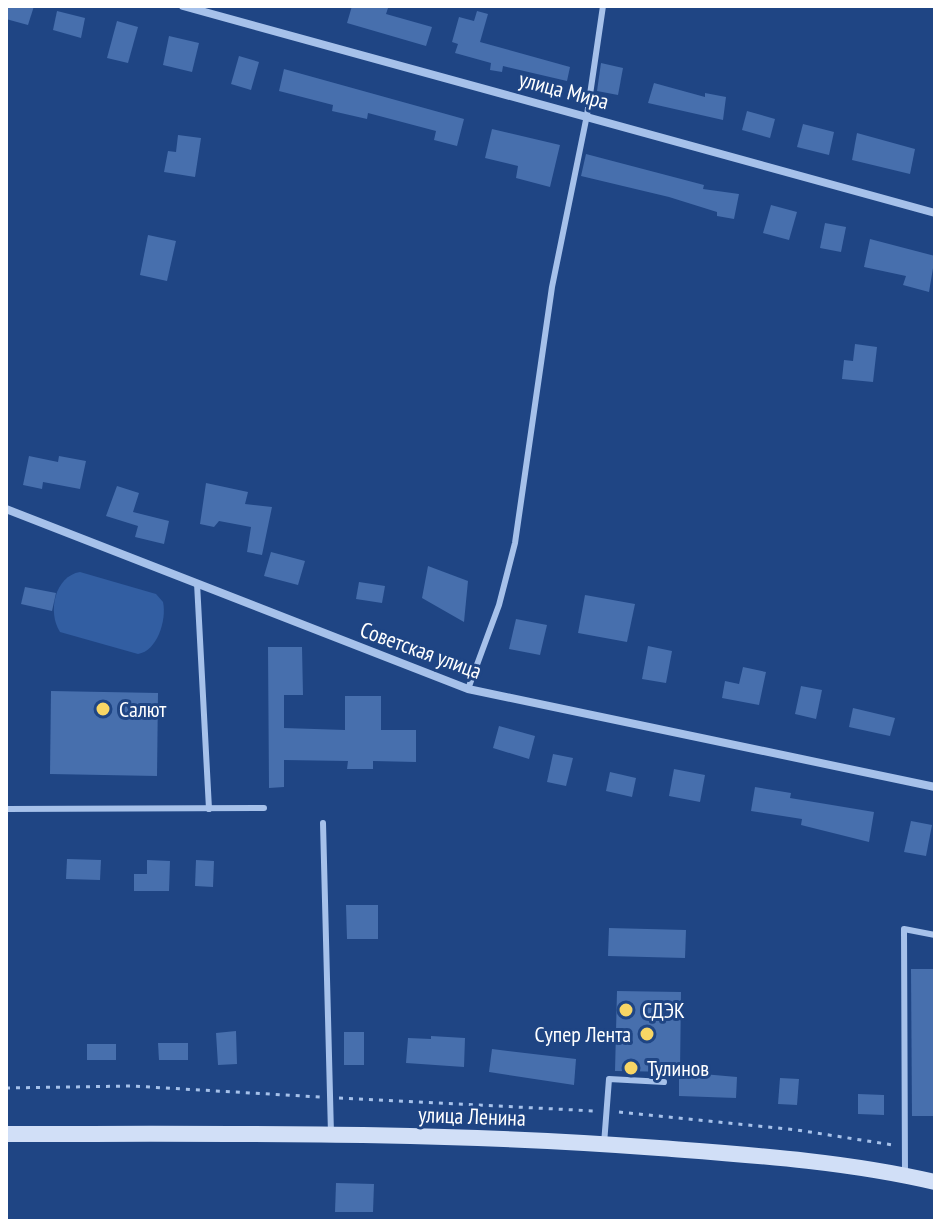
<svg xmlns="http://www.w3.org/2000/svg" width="941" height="1227" font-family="'PT Sans Narrow',sans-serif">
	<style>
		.green { fill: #325ea2 }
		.building { fill: #476fad }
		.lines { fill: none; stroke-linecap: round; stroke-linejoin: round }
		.path { stroke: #a6c1ea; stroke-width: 3; stroke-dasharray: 4 6; stroke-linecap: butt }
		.lane { stroke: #a6c1ea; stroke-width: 6 }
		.street { stroke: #a6c1ea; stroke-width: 8 }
		.secondary { stroke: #d1dff7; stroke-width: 16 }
		.poi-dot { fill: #f8d665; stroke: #1f4584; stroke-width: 3 }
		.labels { text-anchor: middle; stroke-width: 6; stroke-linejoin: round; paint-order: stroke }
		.street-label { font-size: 22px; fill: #fff; stroke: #1f4584 }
		.poi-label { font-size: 22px; fill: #fff; stroke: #1f4584; text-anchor: start }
	</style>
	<rect width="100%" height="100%" fill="#1f4584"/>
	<!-- green -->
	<path class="green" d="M80,572L156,594L163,602C167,620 157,651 138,654L60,632C47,612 55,576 80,572Z"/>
	<!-- building -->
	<g class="building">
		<path d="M6,6H34L28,25L6,19Z"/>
		<path d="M352,6H380L388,8L386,14L432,27L426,46L347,23Z"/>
		<path d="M57,11L85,18L81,38L53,30Z"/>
		<path d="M477,11L488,14L480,42L570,67L567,81L503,66L502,72L490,70L491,63L455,53L458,44L452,42L459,17L474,21Z"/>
		<path d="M117,21L138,27L128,63L107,58Z"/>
		<path d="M169,36L199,43L192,72L163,65Z"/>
		<path d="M239,56L259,62L251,90L231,84Z"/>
		<path d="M601,63L623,68L618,95L597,91Z"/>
		<path d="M284,69L464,119L457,146L434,140L436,131L368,113L367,119L332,111L333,105L279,91Z"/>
		<path d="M654,83L705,97V93L726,97L723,120L648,103Z"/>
		<path d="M747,111L775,119L770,138L742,130Z"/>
		<path d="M803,124L834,132L829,155L797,147Z"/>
		<path d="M492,129L560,145L550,187L516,178L518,166L485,158Z"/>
		<path d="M857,133L915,149L910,174L852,160Z"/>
		<path d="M178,135L201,138L195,177L164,172L168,151L176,152Z"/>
		<path d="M586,154L704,185L703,189L739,194L734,219L717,216V212L669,197L581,176Z"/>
		<path d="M771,205L797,212L789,240L763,233Z"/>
		<path d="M825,223L846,227L841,252L820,248Z"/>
		<path d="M148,235L176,241L167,281L140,275Z"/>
		<path d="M870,239L935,256L929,292L903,285L906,276L864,267Z"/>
		<path d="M855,344L877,347L873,382L842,379L844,360L853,361Z"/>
		<path d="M29,456L58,462L59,456L86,461L80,489L43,482L42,489L23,485Z"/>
		<path d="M206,483L248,492L245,504L272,507L262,555L247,552L251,527L219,521L214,527L200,524Z"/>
		<path d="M117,486L139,493L133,512L169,521L164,544L135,537L138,526L106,516Z"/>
		<path d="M271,552L305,561L298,585L264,576Z"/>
		<path d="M428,566L468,581L464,622L422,598Z"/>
		<path d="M359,582L385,586L382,603L356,599Z"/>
		<path d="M25,587L56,593L52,611L21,604Z"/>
		<path d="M585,595L635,604L627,642L578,633Z"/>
		<path d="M516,619L547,625L540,655L509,649Z"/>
		<path d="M648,646L672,651L666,683L642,679Z"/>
		<path d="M268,647H302L303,695H284V728L345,730V696H381V730H416V762L373,761V769H347L348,761L284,760V787L269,788Z"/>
		<path d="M743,667L766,672L759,705L722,698L725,681L739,684Z"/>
		<path d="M801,686L822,690L816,719L795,714Z"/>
		<path d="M51,691L158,693L157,776L50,774Z"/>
		<path d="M853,708L895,718L890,736L849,727Z"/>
		<path d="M499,726L535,736L529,759L493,748Z"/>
		<path d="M553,754L573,758L566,786L547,782Z"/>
		<path d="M674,769L705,775L700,802L669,796Z"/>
		<path d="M610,772L636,778L632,797L606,791Z"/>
		<path d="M755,787L791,793L790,798L874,812L869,842L801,825L802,819L751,811Z"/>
		<path d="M911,821L932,825L926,856L904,852Z"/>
		<path d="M67,859L101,860L100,880L66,879Z"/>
		<path d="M147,860L170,861L169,891H134V874H147Z"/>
		<path d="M196,860L214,861L213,887L195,886Z"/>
		<path d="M346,905H378V939H347Z"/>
		<path d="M609,928L686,930L685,958L608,956Z"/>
		<path d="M911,969H935V1116H912Z"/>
		<path d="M617,991L681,992L680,1072L737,1077L736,1098L679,1096V1072L615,1071Z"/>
		<path d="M236,1031L237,1064L218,1065L216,1033Z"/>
		<rect x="344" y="1032" width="20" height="33"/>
		<path d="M431,1036L465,1038L464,1067L406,1063L408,1038L431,1039Z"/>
		<path d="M158,1043H188V1060H159Z"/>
		<rect x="87" y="1044" width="29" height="16"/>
		<path d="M492,1049L576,1059L574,1085L489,1072Z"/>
		<path d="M780,1078L799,1079L797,1105L778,1104Z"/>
		<path d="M858,1094L884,1095V1115L858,1114Z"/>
		<path d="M336,1183L374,1184L373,1212H335Z"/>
	</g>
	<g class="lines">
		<!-- path -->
		<g class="path">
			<path d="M6,1088L132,1086L320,1097"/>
			<path d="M339,1098L595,1111"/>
			<path d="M619,1112L797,1130L893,1145"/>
		</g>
		<!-- lane -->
		<g class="lane">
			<path d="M197,583L209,809"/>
			<path d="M468,689L499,605L515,543L552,287L587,115L603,6"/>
			<path d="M6,809L264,808"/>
			<path d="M323,823L331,1134"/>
			<path d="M604,1144L609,1079L664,1082"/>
			<path d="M905,1175L904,929L935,935"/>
		</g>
		<!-- street -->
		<g class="street">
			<path d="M183,6L935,213"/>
			<path d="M6,509L468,689L935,787"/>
		</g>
		<!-- secondary -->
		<path class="secondary" d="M6,1134C224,1134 442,1131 659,1148C751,1155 845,1161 935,1182"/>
	</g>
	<!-- markers -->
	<g class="poi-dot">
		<circle cx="103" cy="709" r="8"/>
		<circle cx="626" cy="1010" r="8"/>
		<circle cx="647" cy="1034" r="8"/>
		<circle cx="631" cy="1068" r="8"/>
	</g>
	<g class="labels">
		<!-- street labels -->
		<g class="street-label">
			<text transform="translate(564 90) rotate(15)" y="8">улица Мира</text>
			<text transform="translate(421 650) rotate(20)" y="8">Советская улица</text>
			<text transform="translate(472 1116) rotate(2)" y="8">улица Ленина</text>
		</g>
		<!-- poi labels -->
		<g class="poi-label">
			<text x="119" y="717">Салют</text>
			<text x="642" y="1018">СДЭК</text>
			<text x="631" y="1042" text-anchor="end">Супер Лента</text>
			<text x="647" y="1076">Тулинов</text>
		</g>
	</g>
	<!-- border -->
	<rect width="941" height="1227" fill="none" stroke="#ffffff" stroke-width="16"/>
</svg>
